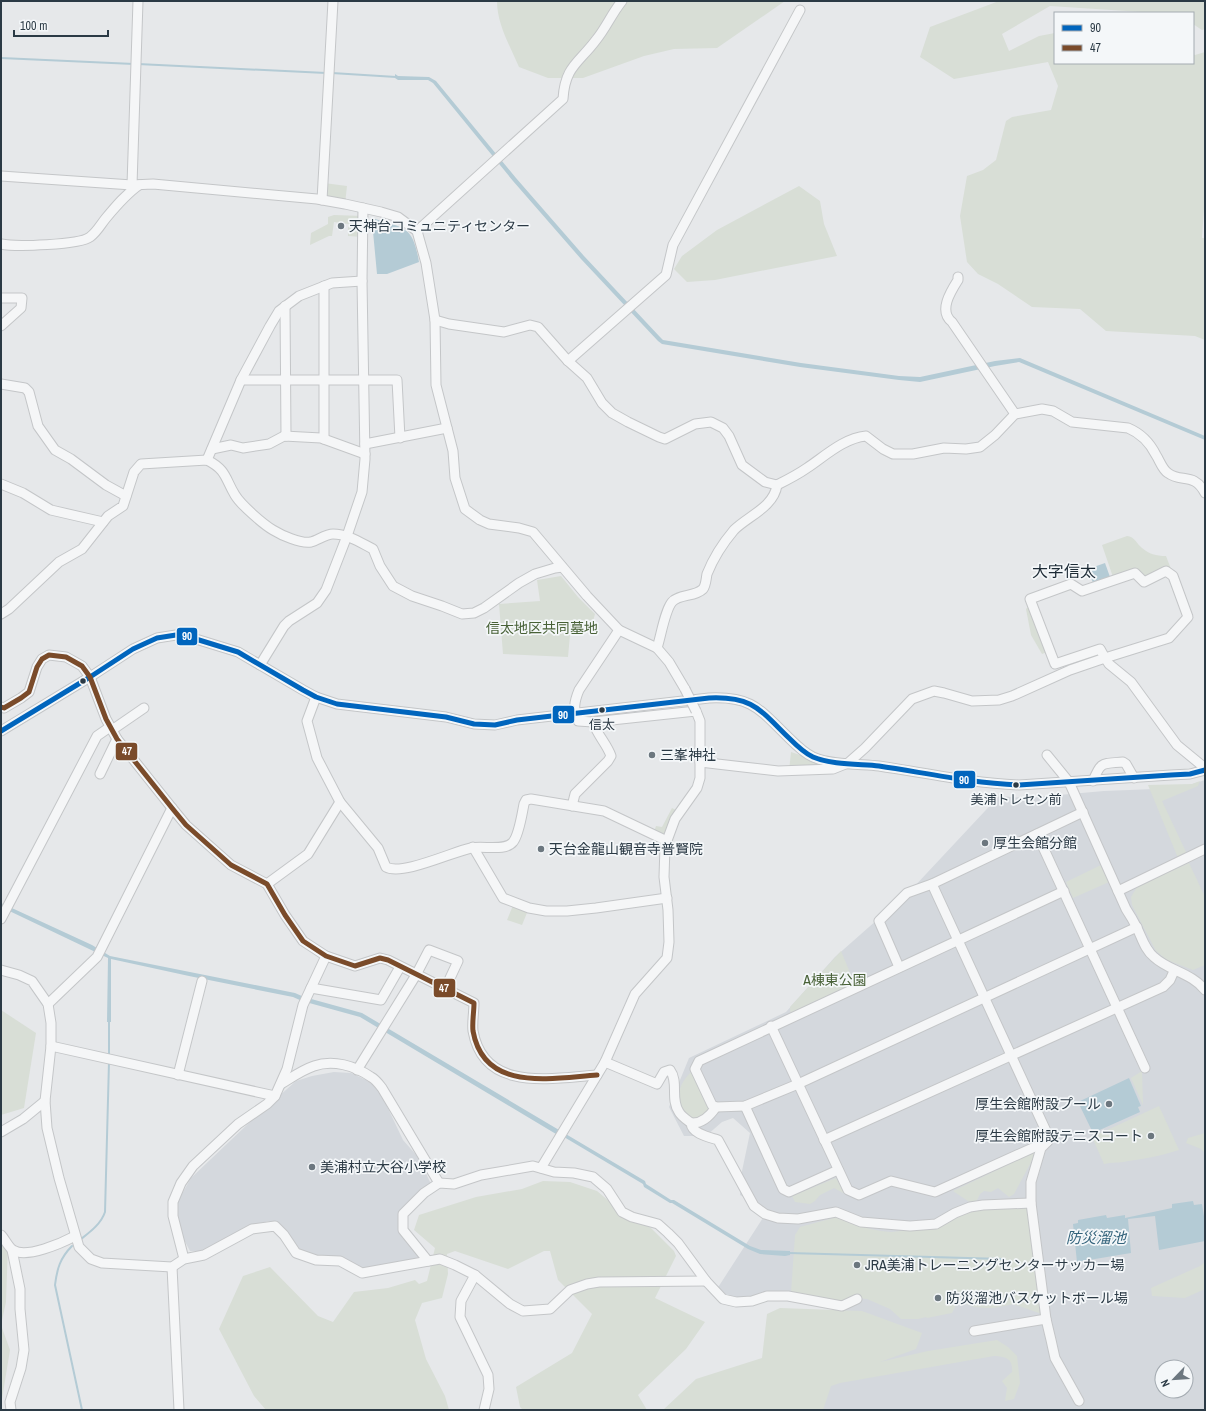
<svg xmlns="http://www.w3.org/2000/svg" width="1206" height="1411" font-family="'Archivo Narrow','Noto Sans JP',sans-serif">
	<style>
		.built { fill: #d4d8dd; fill-rule: evenodd }
		.green { fill: #d8ded6 }
		.water { fill: #b4cbd5 }
		.lines { fill: none; stroke-linecap: round; stroke-linejoin: round }
		.stream { stroke: #b4cbd5; stroke-width: 2 }
		.minor-casing { stroke: #c4c6c8; stroke-width: 11 }
		.minor { stroke: #f5f6f7; stroke-width: 9 }
		.minor-bridge-casing { stroke: #c4c6c8; stroke-width: 11; stroke-linecap: butt }
		.minor-bridge { stroke: #f5f6f7; stroke-width: 9 }
		.bus-1-casing { stroke: #f4f7f9; stroke-width: 8 }
		.bus-2-casing { stroke: #f4f7f9; stroke-width: 8 }
		.bus-1 { stroke: #0065bd; stroke-width: 5 }
		.bus-2 { stroke: #7a4b2a; stroke-width: 5 }
		.poi-dot { fill: #6c777f; stroke: #f4f7f9; stroke-width: 1.5 }
		.bus-dot { fill: #2b3a45; stroke: #f4f7f9; stroke-width: 1.5 }
		.labels { text-anchor: middle; stroke-width: 3.5; stroke-linejoin: round; paint-order: stroke }
		.bus-label { font-size: 13px; fill: #2b3a45; stroke: #f4f7f9 }
		.poi-label { font-size: 14px; fill: #2b3a45; stroke: #f4f7f9; text-anchor: start }
		.park-label { font-size: 14px; fill: #486137; stroke: #f4f7f9 }
		.water-label { font-size: 15px; font-style: italic; fill: #33637b; stroke: #f4f7f9 }
		.quarter-label { font-size: 16px; fill: #1d2b36; stroke: #f4f7f9 }
		.line-badge { stroke: #f4f7f9; stroke-width: 1.5 }
		.badge-label { font-size: 11px; text-anchor: middle; font-weight: bold; fill: #fff }
	</style>
	<rect width="100%" height="100%" fill="#e6e8ea"/>
	<!-- built -->
	<g class="built">
		<path d="M1205,780V1410H785L820,1379L833,1306L814,1299L736,1302L717,1289L768,1210L740,1195L742,1171L750,1133L733,1118L722,1122L706,1136H684L669,1107L689,1058L786,1012L835,957L912,889L999,796L1025,798L1104,791L1180,788ZM1162,1367H1186V1391H1162Z"/>
		<path d="M334,1072L351,1073L366,1080L377,1088L385,1102L403,1140L418,1157L431,1184L411,1201L398,1221L399,1230L420,1257L371,1268L359,1267L336,1256L322,1257L310,1255L297,1248L285,1229L269,1221L252,1225L205,1251H190L181,1234L178,1216V1201L191,1178L251,1121L296,1081L312,1076Z"/>
	</g>
	<!-- green -->
	<g class="green">
		<path d="M497,1H785L717,48L674,49L644,56L583,78H548L519,67C510,46 497,24 497,1Z"/>
		<path d="M999,1H1205V29L1202,30L1193,24V13H1157L1050,6L1002,34L1009,51L1039,36L1055,33V63H1193V54L1195,55L1205,52V194L1202,238H1205V340L1195,336L1106,331L1080,309L1032,307L998,284L978,274L967,262L960,216L967,176L983,170L996,160L1006,121L1012,117L1051,110L1058,86L1048,62L954,79L920,57L930,27Z"/>
		<path d="M324,183L347,186L345,204L322,200Z"/>
		<path d="M799,186L820,201L824,224L837,256L715,280L687,282L674,269L682,256L717,230Z"/>
		<path d="M334,215L363,216L362,237L348,236V224L334,222L332,236H329L310,245L311,233L328,224V217Z"/>
		<path d="M1127,536C1135,537 1136,543 1142,548C1149,554 1156,556 1166,556L1171,569L1144,582L1135,573L1114,580L1102,545Z"/>
		<path d="M561,576L578,597L595,614L592,625L575,623L571,624L568,657L503,654L499,604L540,601L537,580Z"/>
		<path d="M1032,603L1050,651L1042,654L1031,635L1026,609Z"/>
		<path d="M791,752L830,765L789,771Z"/>
		<path d="M1200,781L1198,786L1162,801L1187,854L1178,858L1148,785L1192,784Z"/>
		<path d="M672,808L680,812L667,841L653,835L656,826L662,827Z"/>
		<path d="M1189,863L1205,897V965L1193,970L1167,960L1156,951L1132,905L1131,897L1137,887Z"/>
		<path d="M1101,865L1109,882L1073,898L1066,882Z"/>
		<path d="M514,903L529,908L522,925L507,920Z"/>
		<path d="M841,951L856,987L791,1018L790,1007Z"/>
		<path d="M1,1010L36,1033L24,1108L1,1115Z"/>
		<path d="M692,1071L710,1111L698,1121L686,1118C677,1098 675,1088 692,1071Z"/>
		<path d="M1142,1071L1143,1105L1131,1078Z"/>
		<path d="M1159,1106L1179,1150C1161,1156 1142,1159 1123,1162C1117,1163 1111,1162 1104,1164L1092,1137Z"/>
		<path d="M1205,1133V1153L1201,1149L1186,1143L1188,1138Z"/>
		<path d="M1037,1151L1014,1194L1009,1197L998,1188L991,1192L984,1191L980,1194L976,1202L971,1203L953,1191Z"/>
		<path d="M836,1178L845,1194L834,1188L820,1195L815,1201L810,1204L795,1202L792,1196Z"/>
		<path d="M543,1181L570,1182L597,1191L622,1212L651,1228L674,1251L676,1256L655,1298L705,1322L686,1349L638,1395L647,1410H523L520,1407L516,1387L572,1353L592,1314L558,1280L550,1251H544L508,1269L455,1251L447,1254L448,1274L442,1298L422,1303L415,1320L426,1359L445,1396L449,1410H266L254,1396L219,1329L243,1276L270,1267L318,1316L333,1322L354,1292L388,1288L415,1280L419,1284L427,1281L435,1248L414,1230L419,1215L476,1197L522,1189Z"/>
		<path d="M1004,1208H1025L1029,1211L1042,1314L1013,1304L994,1308H984L974,1307L958,1301L952,1313L927,1318L926,1317L918,1319H901L890,1309L867,1299L856,1298L841,1306L791,1293L795,1235L800,1227L837,1217L844,1216L860,1226L871,1229L881,1231L891,1232L939,1227L946,1224L961,1215L978,1210Z"/>
		<path d="M1,1243L8,1244L6,1302L1,1325L10,1350L1,1405Z"/>
		<path d="M1205,1262V1289L1185,1298L1152,1296L1151,1288L1200,1266Z"/>
		<path d="M780,1308L862,1311L922,1333L916,1349L880,1362L928,1351L997,1340L1008,1347L1017,1356L1020,1383L1014,1399L1005,1401L1007,1388L1002,1381L1012,1372C1013,1358 1006,1357 994,1356L840,1383L831,1386L823,1410H663L696,1379L762,1358L767,1314Z"/>
	</g>
	<!-- water -->
	<g class="water">
		<path d="M395,74L398,76L429,77L436,81L516,178L584,256L660,337L663,340L801,363L899,376L920,377L995,361L1020,358L1205,436V440L1019,362L995,366L920,382L899,380L800,367L662,344L658,341L581,259L513,181L433,83L428,80H398L395,78Z"/>
		<path d="M375,219C407,228 413,228 419,262L387,274H377L372,221Z"/>
		<path d="M1105,563L1110,577L1093,583L1088,569Z"/>
		<path d="M1,903L92,945L110,956L295,993L304,997L362,1013L645,1181L646,1184L671,1200H674L750,1246L761,1250L790,1251V1255L785,1256L760,1254L748,1249L672,1203H670L644,1187L643,1184L564,1137H561L360,1017L302,1001L293,997L189,976L111,959V1022H107L108,958L1,907Z"/>
		<path d="M1129,1078L1141,1106L1138,1107L1140,1112L1093,1133L1078,1102Z"/>
		<path d="M1193,1201L1194,1205L1202,1204L1205,1223V1241L1159,1250L1155,1216L1128,1219L1131,1253L1077,1262L1073,1224L1078,1223V1220L1106,1215L1107,1218L1125,1215V1218L1172,1208V1204Z"/>
	</g>
	<g class="lines">
		<!-- stream -->
		<g class="stream">
			<path d="M1,58L134,64"/>
			<path d="M138,64L326,73"/>
			<path d="M332,73L396,77"/>
			<path d="M109,1020V1056"/>
			<path d="M81,1239C90,1232 101,1224 105,1212L109,1062"/>
			<path d="M72,1246C60,1258 57,1269 55,1285L82,1410"/>
			<path d="M789,1253L1003,1259"/>
		</g>
		<defs>
			<g id="minor">
				<path d="M1,176L132,185L153,184L317,199L345,204L381,212L398,217L417,231L426,263L435,320L436,385L453,451L455,478L465,509L480,520L489,524L519,528L533,532L587,596L619,630L657,648L669,662L685,689"/>
				<path d="M132,185L138,1"/>
				<path d="M322,200L333,1"/>
				<path d="M417,231L563,99C565,66 579,63 596,40C606,28 612,13 622,1"/>
				<path d="M1,244C15,247 80,245 90,237C97,232 101,224 106,218C116,206 126,194 139,185"/>
				<path d="M958,277V280C951,291 938,311 952,322L1015,414"/>
				<path d="M1,298H22L21,308L1,326"/>
				<path d="M285,306L286,436"/>
				<path d="M435,320L449,324L504,332L530,325L538,327L568,361L587,378L602,403L612,413L628,422L659,437L665,439L695,424L711,422L723,428L729,436L742,465L765,482L777,485C787,480 797,475 807,468C825,456 844,438 866,436L883,449L893,454H913L944,448L966,449L980,447L995,435L1015,414L1042,409L1053,411L1072,422L1128,428C1140,433 1150,443 1156,455C1160,461 1162,469 1168,473C1181,483 1194,472 1205,493"/>
				<path d="M568,361L666,275L673,245L800,10"/>
				<path d="M241,380H397L400,438"/>
				<path d="M1,384L25,388L29,392L38,426L55,450L71,459L106,485L126,496"/>
				<path d="M324,439V286"/>
				<path d="M365,444L447,428"/>
				<path d="M212,449L231,445L243,448L269,444L284,436L321,438L365,454"/>
				<path d="M207,460L241,380L270,326L279,311L299,296L332,283L362,281"/>
				<path d="M1,484L23,493L51,510L103,522"/>
				<path d="M1166,571L1173,576L1188,617L1169,638L1105,658L1100,649L1055,664L1030,599L1071,584L1082,591L1135,573L1144,582Z"/>
				<path d="M1,614L9,609L59,562L82,549L108,516L123,506L134,472L141,464L207,460C227,470 225,479 235,495C241,505 263,524 273,530C281,535 301,544 311,542C318,540 326,534 333,534C348,534 361,543 373,549L380,566L393,586L412,596L442,606L462,614L474,613L484,608L519,583L535,574L555,568L562,567"/>
				<path d="M657,648C661,636 665,610 672,602C679,594 695,597 703,589C706,585 706,579 707,574C713,559 723,543 734,530C748,516 774,507 777,485"/>
				<path d="M260,665L284,626L289,621L317,603L326,590L347,536L362,492L365,459L362,281L363,208"/>
				<path d="M316,697L307,721L317,758L340,802L378,848L386,867C402,876 452,852 471,848C482,845 505,852 513,842C519,835 522,814 524,804L526,800L531,799L604,811L667,841"/>
				<path d="M1,707L4,708L21,698L29,692L37,667L42,659L49,655L66,657L82,666L90,677L106,719L117,739L172,808L186,825L231,865L267,884L285,915L303,941L326,956L355,966L380,958L388,960L474,1003C474,1012 472,1022 473,1031C484,1093 552,1078 597,1075"/>
				<path d="M112,730L144,708"/>
				<path d="M1,731L90,677L133,649L157,638L176,635L186,636L238,652L303,690L316,697L337,704L446,717L474,724L495,725L517,720L709,698C753,696 760,710 789,738C796,745 804,753 813,757C832,765 859,764 879,766C926,773 971,783 1019,785L1171,775L1190,774L1205,770"/>
				<path d="M1047,755L1069,782L1126,909C1130,915 1134,922 1137,928C1142,938 1145,950 1154,957C1169,971 1192,973 1205,990"/>
				<path d="M700,762L778,771L833,769L848,763L865,748L912,699L934,691L944,693L972,701L999,700L1012,696L1070,670L1105,658L1109,664L1131,682L1177,745L1205,768"/>
				<path d="M100,774L117,739"/>
				<path d="M1093,781C1101,761 1102,764 1123,762L1126,764L1134,778"/>
				<path d="M572,806L575,794L608,761L611,756C607,744 597,735 593,722"/>
				<path d="M1037,834L1145,1068"/>
				<path d="M473,847L503,898L529,908L546,911H567L596,908L667,898"/>
				<path d="M267,884L308,854L340,802"/>
				<path d="M932,884L1046,1131L1048,1141"/>
				<path d="M1064,891L699,1061L695,1069L712,1105L716,1107L745,1106L798,1084L1137,927"/>
				<path d="M1118,891L1205,849"/>
				<path d="M1,919L97,736L110,727"/>
				<path d="M899,967L879,921L907,893L932,884L1083,812"/>
				<path d="M1,970L19,975L32,981L48,1004L51,1023V1046L45,1101L47,1128L59,1178L79,1247L91,1259L102,1263L172,1267L184,1259L204,1255L252,1229L275,1226L284,1235L296,1253L316,1260L340,1261L362,1273L440,1259L455,1265L475,1275L510,1304L523,1311L550,1309L570,1290L587,1284L599,1282L706,1281"/>
				<path d="M311,988L381,1000L400,967"/>
				<path d="M48,1004L97,957L172,808"/>
				<path d="M771,1026L848,1190L859,1195L891,1181L935,1192L1048,1141"/>
				<path d="M51,1046L275,1096"/>
				<path d="M605,1062L657,1084L664,1072L670,1070C679,1082 670,1099 679,1112C681,1116 687,1120 691,1123C692,1134 709,1137 718,1140L754,1206L765,1214L778,1218L798,1219L836,1212L861,1222L910,1226L936,1224L955,1213L970,1207L983,1205L1031,1203"/>
				<path d="M357,1070L416,975L429,950L458,961L445,989"/>
				<path d="M178,1075L202,981"/>
				<path d="M281,1084C291,1078 302,1070 314,1066C333,1059 355,1066 371,1077C375,1079 379,1084 382,1088L439,1183"/>
				<path d="M745,1106L783,1189L789,1192L838,1170"/>
				<path d="M691,1123C702,1124 710,1116 716,1107"/>
				<path d="M1,1132L23,1119L45,1101"/>
				<path d="M824,1140L1163,987L1170,980L1174,971"/>
				<path d="M1047,1142L1041,1148L1031,1182V1203L1046,1319L1051,1340L1055,1358L1079,1401"/>
				<path d="M541,1168L605,1062L635,994L667,958L669,942L668,910L664,877L665,846L675,819L697,788L700,778V721L696,711L593,722L578,721C573,710 574,702 579,690L619,630"/>
				<path d="M1,1235C5,1239 8,1247 13,1250C26,1259 62,1243 75,1236"/>
				<path d="M184,1259L173,1216V1202L181,1183L193,1166L238,1124L267,1104L275,1096L287,1069L303,1005L326,956"/>
				<path d="M428,1261L403,1230V1214L424,1193L439,1183L454,1184L481,1175L533,1166L554,1172L574,1173L593,1177L607,1189L622,1212L632,1217L658,1224L668,1233L678,1243L706,1281L723,1299L736,1302L752,1301L767,1296H788L842,1306L857,1299"/>
				<path d="M172,1267L179,1410"/>
				<path d="M475,1275L461,1301L460,1317L488,1375L489,1389L484,1410"/>
				<path d="M974,1331L1046,1319"/>
				<path d="M11,1410L10,1402L21,1368L24,1350L20,1309V1289L12,1250"/>
			</g>
		</defs>
		<!-- minor casing -->
		<use href="#minor" class="minor-casing"/>
		<!-- minor -->
		<use href="#minor" class="minor"/>
		<defs>
			<path id="minor-bridge" d="M685,689L696,711"/>
		</defs>
		<!-- minor-bridge casing -->
		<use href="#minor-bridge" class="minor-bridge-casing"/>
		<!-- minor-bridge -->
		<use href="#minor-bridge" class="minor-bridge"/>
		<defs>
			<path id="bus-1" d="M1,731L90,677L133,649L157,638L176,635L186,636L238,652L303,690L316,697L337,704L446,717L474,724L495,725L517,720L709,698C753,696 760,710 789,738C796,745 804,753 813,757C832,765 859,764 879,766C926,773 971,783 1019,785L1171,775L1190,774L1205,770"/>
			<path id="bus-2" d="M1,707L4,708L21,698L29,692L37,667L42,659L49,655L66,657L82,666L90,677L106,719L117,739L172,808L186,825L231,865L267,884L285,915L303,941L326,956L355,966L380,958L388,960L474,1003C474,1012 472,1022 473,1031C484,1093 552,1078 597,1075"/>
		</defs>
		<!-- bus-1 casing -->
		<use href="#bus-1" class="bus-1-casing"/>
		<!-- bus-2 casing -->
		<use href="#bus-2" class="bus-2-casing"/>
		<!-- bus-1 -->
		<use href="#bus-1" class="bus-1"/>
		<!-- bus-2 -->
		<use href="#bus-2" class="bus-2"/>
	</g>
	<!-- markers -->
	<g class="poi-dot">
		<circle cx="341" cy="226" r="4"/>
		<circle cx="652" cy="755" r="4"/>
		<circle cx="985" cy="843" r="4"/>
		<circle cx="541" cy="849" r="4"/>
		<circle cx="1109" cy="1104" r="4"/>
		<circle cx="1151" cy="1136" r="4"/>
		<circle cx="312" cy="1167" r="4"/>
		<circle cx="857" cy="1265" r="4"/>
		<circle cx="938" cy="1298" r="4"/>
	</g>
	<g class="bus-dot">
		<circle cx="83" cy="681" r="3.5"/>
		<circle cx="602" cy="710" r="3.5"/>
		<circle cx="1016" cy="785" r="3.5"/>
	</g>
	<g class="labels">
		<!-- bus labels -->
		<g class="bus-label">
			<text x="602" y="729">信太</text>
			<text x="1016" y="804">美浦トレセン前</text>
		</g>
		<!-- poi labels -->
		<g class="poi-label">
			<text x="349" y="231">天神台コミュニティセンター</text>
			<text x="660" y="760">三峯神社</text>
			<text x="993" y="848">厚生会館分館</text>
			<text x="549" y="854">天台金龍山観音寺普賢院</text>
			<text x="1101" y="1109" text-anchor="end">厚生会館附設プール</text>
			<text x="1143" y="1141" text-anchor="end">厚生会館附設テニスコート</text>
			<text x="320" y="1172">美浦村立大谷小学校</text>
			<text x="865" y="1270">JRA美浦トレーニングセンターサッカー場</text>
			<text x="946" y="1303">防災溜池バスケットボール場</text>
		</g>
		<!-- park labels -->
		<g class="park-label">
			<text x="542" y="633">信太地区共同墓地</text>
			<text x="835" y="985">A棟東公園</text>
		</g>
		<!-- water labels -->
		<g class="water-label">
			<text x="1096" y="1243">防災溜池</text>
		</g>
		<!-- quarter labels -->
		<g class="quarter-label">
			<text x="1064" y="577">大字信太</text>
		</g>
	</g>
	<g class="line-badge">
		<rect x="176" y="627" width="22" height="19" rx="4" fill="#0065bd"/>
		<rect x="552" y="705" width="23" height="19" rx="4" fill="#0065bd"/>
		<rect x="115" y="742" width="23" height="19" rx="4" fill="#7a4b2a"/>
		<rect x="953" y="770" width="23" height="19" rx="4" fill="#0065bd"/>
		<rect x="433" y="978" width="23" height="20" rx="4" fill="#7a4b2a"/>
	</g>
	<g class="badge-label">
		<text x="187" y="640">90</text>
		<text x="563" y="719">90</text>
		<text x="127" y="755">47</text>
		<text x="964" y="784">90</text>
		<text x="444" y="992">47</text>
	</g>
	<!-- border -->
	<rect width="1206" height="1411" fill="none" stroke="#2b3a45" stroke-width="4"/>
	<!-- legend -->
	<rect x="1054" y="12" width="140" height="52" fill="#f4f7f9" stroke="#a4abb1"/>
	<rect x="1062" y="25" width="20" height="6" fill="#0065bd" stroke="#a4abb1"/>
	<text x="1090" y="32" font-size="12" fill="#2b3a45">90</text>
	<rect x="1062" y="45" width="20" height="6" fill="#7a4b2a" stroke="#a4abb1"/>
	<text x="1090" y="52" font-size="12" fill="#2b3a45">47</text>
	<!-- north arrow -->
	<g transform="translate(1174 1379) rotate(245)"><circle r="19" fill="#f4f7f9" stroke="#a4abb1"/>
	<path d="M0-3L7 15L0 10L-7 15Z" fill="#6c777f"/>
	<text y="-6" font-size="11" font-weight="bold" text-anchor="middle" fill="#2b3a45">N</text>
	</g>
	<!-- scale -->
	<path d="M14 30v6h94v-6" fill="none" stroke="#2b3a45" stroke-width="2"/>
	<text x="20" y="30" font-size="12" fill="#2b3a45" stroke="#f4f7f9" stroke-width="3" paint-order="stroke">100 m</text>
</svg>
